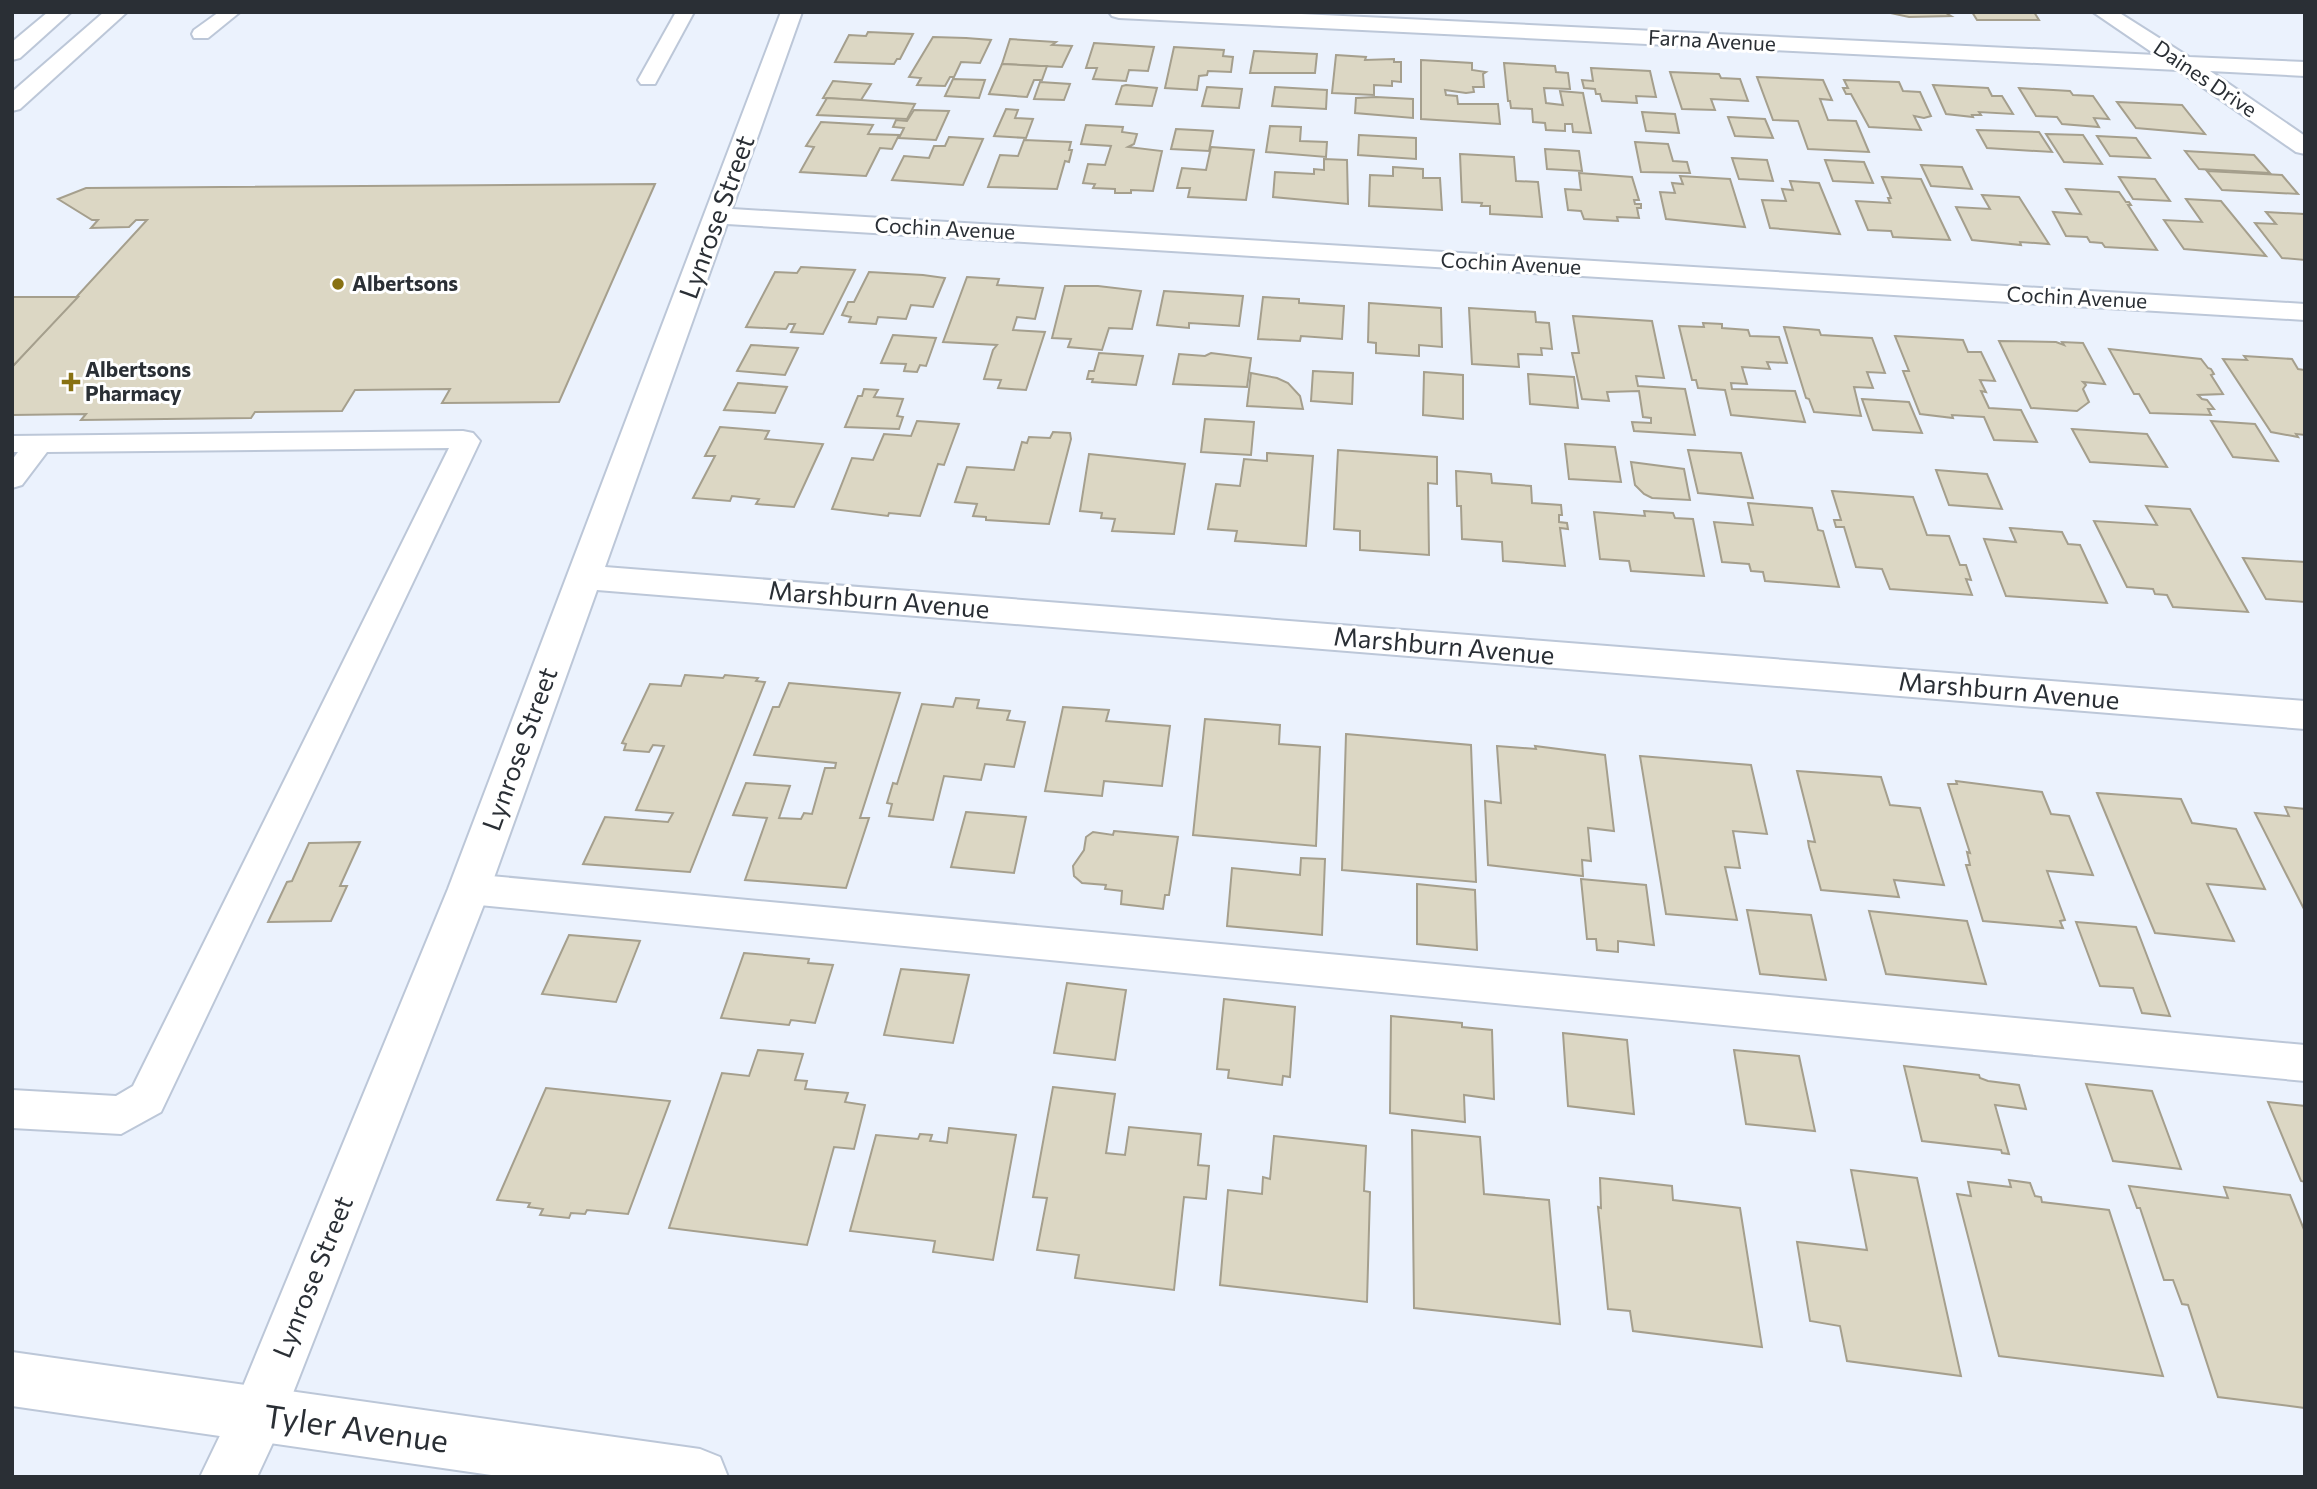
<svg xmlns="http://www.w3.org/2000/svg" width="2317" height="1489" font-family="Commissioner,sans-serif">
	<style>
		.building { fill: #dcd7c4; stroke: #a59f8d; stroke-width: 2 }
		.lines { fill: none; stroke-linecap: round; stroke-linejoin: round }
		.service-casing { stroke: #bcc7d8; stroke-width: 4 }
		.minor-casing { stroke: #bcc7d8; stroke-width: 4 }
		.tertiary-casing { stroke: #bcc7d8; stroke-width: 4 }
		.primary-casing { stroke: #bcc7d8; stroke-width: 4 }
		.service { fill: #fff; fill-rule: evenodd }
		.minor { fill: #fff; fill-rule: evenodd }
		.tertiary { fill: #fff; fill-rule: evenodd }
		.primary { fill: #fff; fill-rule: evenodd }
		.poi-dot { fill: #887112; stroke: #fff; stroke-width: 2.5 }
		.labels { text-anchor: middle; stroke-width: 6; stroke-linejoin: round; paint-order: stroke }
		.far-street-label { font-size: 21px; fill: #2a2f35; stroke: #fff }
		.far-poi-label { font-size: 21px; font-weight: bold; fill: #2a2f35; stroke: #fff; text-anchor: start }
		.street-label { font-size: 26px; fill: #2a2f35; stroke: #fff }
		.near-street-label { font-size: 32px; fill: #2a2f35; stroke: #fff }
	</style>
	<rect width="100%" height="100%" fill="#ebf2fd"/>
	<!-- building -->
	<g class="building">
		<path d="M1886,12H1944L1951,16L1909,17Z"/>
		<path d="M1972,12H2034L2039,20H1977Z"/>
		<path d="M868,32L913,34L900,59H897L894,64L835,62L849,35L866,36Z"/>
		<path d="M933,37L966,38L991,40L980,63L961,62L954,77H950L945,86L917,85L921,78L909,77Z"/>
		<path d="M1010,39L1056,42L1052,45L1072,46L1062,67L1002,64Z"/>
		<path d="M1094,43L1154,47L1148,71L1129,70L1126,81L1093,79L1097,68H1086Z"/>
		<path d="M1174,47L1224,50L1223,56L1233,57L1231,72L1208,71L1207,75L1199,76L1197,90L1165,88Z"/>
		<path d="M1254,51L1317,54L1315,73H1250Z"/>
		<path d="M1336,55L1366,57L1365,60L1394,59V62H1401V82L1392,81V86L1374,85V95L1332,93Z"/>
		<path d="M1421,60L1472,63V70L1486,72L1483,74L1484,87H1473L1474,92L1466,93L1445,90L1446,95L1457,96L1458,104H1498L1500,124L1421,119Z"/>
		<path d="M1504,63L1555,66L1556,72L1568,73L1570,89L1544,88L1546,103L1563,105L1560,91L1583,93L1591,133L1573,132L1572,124H1565V131L1546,130L1545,123L1533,122L1532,109L1511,108L1510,101H1508Z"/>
		<path d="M1002,64L1039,66H1047L1042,80H1034L1027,97L989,94Z"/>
		<path d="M1591,68L1650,71L1656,97L1636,96L1637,103L1602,101L1600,94H1596L1595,89L1584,88L1582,80L1593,81Z"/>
		<path d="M1670,72L1719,74L1721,78L1740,79L1748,101L1711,99L1715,110L1682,109Z"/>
		<path d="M1757,77L1823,80L1832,100L1820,99L1828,120L1856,121L1869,152L1808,149L1798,121L1773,120Z"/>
		<path d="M953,79L985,80L979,98L945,96Z"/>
		<path d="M1844,80L1899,82L1903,91L1920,92L1931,116L1924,118L1914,116L1921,130L1869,127L1851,94H1846L1843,88H1848Z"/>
		<path d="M833,81L871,84L861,100L823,98Z"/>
		<path d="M1040,82L1070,84L1064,100L1034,99Z"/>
		<path d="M1126,85L1157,88L1152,106L1116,104L1122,86Z"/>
		<path d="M1933,85L1988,88L1992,96H2002L2013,114L1979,112L1981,115H1972L1973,117L1946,114Z"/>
		<path d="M1207,87L1242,89L1239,108L1202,106Z"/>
		<path d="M1275,87L1327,90L1326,109L1272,106Z"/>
		<path d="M2019,88L2070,91L2073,95L2093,96L2109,119L2094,118L2099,127L2062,124L2057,117L2036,116Z"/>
		<path d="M1376,97L1413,99V118L1355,113L1356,98Z"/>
		<path d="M827,98L861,100L915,104L907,119L817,115Z"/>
		<path d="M2117,102L2182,105L2205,134L2136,128Z"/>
		<path d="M1006,109L1018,110L1015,118L1033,119L1026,138L994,136Z"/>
		<path d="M914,110L949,111L936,140L899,138L904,128L893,127L896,120L907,121Z"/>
		<path d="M1642,112L1675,114L1679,133L1646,131Z"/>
		<path d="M1728,117L1765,119L1773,138L1735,136Z"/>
		<path d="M821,122L873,125L868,134L899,135L892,149L880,148L866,176L800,172L814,147L806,146Z"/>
		<path d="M1086,125L1123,127L1122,132L1137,134L1134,144L1128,147L1162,151L1153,191L1131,190V193H1115V189L1093,188L1095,184L1083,183L1088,164L1105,165L1111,146L1081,144Z"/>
		<path d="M1270,126L1301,127L1300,141L1327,142L1326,157L1266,152Z"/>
		<path d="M1176,129L1213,131L1209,151L1171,149Z"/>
		<path d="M1977,130L2039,132L2052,152L1987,148Z"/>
		<path d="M2046,134L2083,135L2102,164L2064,162Z"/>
		<path d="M1359,135L1416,138V159L1358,155Z"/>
		<path d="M2097,136L2136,138L2150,158L2110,156Z"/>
		<path d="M949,137L983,139L963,185L892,180L904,156L929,158L934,146H945Z"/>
		<path d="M1024,140L1071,142L1069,150H1072L1069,162L1065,161L1057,189L988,187L1000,155L1018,156Z"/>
		<path d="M1635,142L1668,144L1673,161L1687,162L1690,173L1641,172Z"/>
		<path d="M1211,147L1254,150L1246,200L1188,197L1190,188H1177L1182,168L1206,170Z"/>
		<path d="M1545,149L1579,151L1582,171L1547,169Z"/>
		<path d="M2185,151L2254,155L2270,173L2199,169Z"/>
		<path d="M1460,154L1514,157L1516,181L1538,182L1542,217L1490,214V206H1481L1482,203L1462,202Z"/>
		<path d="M1732,158L1767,160L1773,181L1739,179Z"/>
		<path d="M1324,159L1347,160L1348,204L1273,197L1275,172L1314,174V169L1324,170Z"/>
		<path d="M1825,160L1864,162L1873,183L1833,181Z"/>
		<path d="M1921,165L1962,167L1972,189L1931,186Z"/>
		<path d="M1393,167L1423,169V178H1440L1442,210L1369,206L1370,175L1393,176Z"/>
		<path d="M2207,171L2282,175L2298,194L2222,190Z"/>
		<path d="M1579,173L1632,177L1639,200H1634L1635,204H1641V208H1637L1639,218L1617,217L1618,221L1584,219L1581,211L1568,210L1565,189L1581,190Z"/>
		<path d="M1680,176L1730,179L1745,227L1666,219L1660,192L1675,193L1672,183L1683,184Z"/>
		<path d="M1882,177L1921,179L1950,240L1893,237L1891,231L1868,230L1856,201L1890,203L1888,198H1891Z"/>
		<path d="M2119,177L2155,179L2170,201L2133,199Z"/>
		<path d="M1790,181L1819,183L1840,234L1770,228L1762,200L1786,201L1782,189L1793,190Z"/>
		<path d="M655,184L559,402L442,403L450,389L355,390L342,411L255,412L251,418L81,420L86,414L12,415V367L147,220H136L129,227L91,228L98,220H92L58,199L86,188Z"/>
		<path d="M2066,189L2119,192L2126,202H2129L2131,205H2128L2157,250L2105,247L2102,243L2090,242L2087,237L2066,236L2053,212L2081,214Z"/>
		<path d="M1982,195L2019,197L2049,244L2020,242L2021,245L1972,240L1956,207L1990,209Z"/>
		<path d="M2186,199L2221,201L2266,256L2184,249L2164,220L2202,222Z"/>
		<path d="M2266,212L2304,214L2305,260L2282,258L2255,223L2276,224Z"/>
		<path d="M801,267L855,270L823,334L791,332L795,324H789L786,329L746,327L775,272L797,273Z"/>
		<path d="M869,272L923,275L945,278L933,307L911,305L906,319L878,317L876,324L849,322L851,317L842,315L848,302H854Z"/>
		<path d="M967,277L999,279L997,285L1043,288L1035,319L1017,317L1013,330L1045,332L1026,390L998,388L1001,380L984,379L993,350L997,345L943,342Z"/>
		<path d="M1065,286H1098L1141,291L1132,329L1109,328L1102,350L1068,347L1071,339L1052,338Z"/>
		<path d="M1164,291L1243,296L1239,326L1189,323V328L1157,325Z"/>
		<path d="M12,297H78L12,367Z"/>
		<path d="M1263,297L1299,299V303L1344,306L1342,339L1301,336L1300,341L1258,339Z"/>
		<path d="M1369,303L1441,308L1442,347L1419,345V356L1376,353V343L1368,342Z"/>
		<path d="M1469,308L1535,312L1536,322L1549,323L1552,349L1541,348L1542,355L1518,354L1519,367L1472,364Z"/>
		<path d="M1573,316L1652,321L1664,378L1636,376L1638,386L1685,389L1695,435L1634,431L1632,422L1651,423V418L1643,417L1639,391L1607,392L1609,401L1582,399L1572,353H1579Z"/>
		<path d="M1703,323L1722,324V328L1748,330L1750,336L1779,337L1787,363L1767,362L1770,369L1742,367L1747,384L1731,383L1732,389L1795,391L1805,422L1731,415L1725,390L1698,388L1696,380H1692L1679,326L1704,327Z"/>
		<path d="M1784,327L1819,330L1821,335L1872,338L1885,373L1867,372L1873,388L1854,387L1861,416L1814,412L1809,399L1806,398Z"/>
		<path d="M893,335L936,338L926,366L920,365L917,372L904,371L906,364L881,363Z"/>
		<path d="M1895,336L1963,340L1968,352H1981L1995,381L1980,380L1986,392L1981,391L1989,408L2021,410L2037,442L1994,440L1984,417L1952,415L1953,418L1920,414L1903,371H1909Z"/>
		<path d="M1999,341L2056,342L2064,345L2062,342L2083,343L2105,384L2083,382L2086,385L2083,389L2089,402L2077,411L2031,408Z"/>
		<path d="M751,345L798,348L785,375L737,371Z"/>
		<path d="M2109,349L2201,359L2208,368L2211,369L2214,374L2211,375L2223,394L2198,395L2202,399L2207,400L2214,409H2208L2211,415L2150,413L2139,394H2134Z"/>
		<path d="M1099,353L1143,356L1136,385L1092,382L1093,379H1087L1089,371H1094Z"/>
		<path d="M1211,353L1251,358L1247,387L1173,384L1179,354L1205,356Z"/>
		<path d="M2244,356L2292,359L2298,369L2305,370V435L2296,434L2298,437L2271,432L2223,359L2247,360Z"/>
		<path d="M1313,371L1353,373L1352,404L1311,401Z"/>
		<path d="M1424,372L1463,375V419L1423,415Z"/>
		<path d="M1251,373L1277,378L1288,383L1300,396L1303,409L1247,406Z"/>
		<path d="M1528,374L1574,377L1578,408L1530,404Z"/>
		<path d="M738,383L787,387L775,413L724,410Z"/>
		<path d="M864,389L878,390L874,397L903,399L897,416L903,417L899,429L845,427L858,396H862Z"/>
		<path d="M1862,399L1909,402L1922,433L1873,430Z"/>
		<path d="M1205,419L1254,422L1251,455L1201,452Z"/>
		<path d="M917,421L959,424L944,465L938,464L920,516L889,513L888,516L832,509L852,458L873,460L884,434L911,436Z"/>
		<path d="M2211,421L2255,424L2278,461L2233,457Z"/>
		<path d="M720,427L769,431L765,439L823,444L794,507L756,504L759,499L732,496L730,501L693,498L715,456H705Z"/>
		<path d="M2072,429L2147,434L2167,467L2090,462Z"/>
		<path d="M1053,432L1070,433L1071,439L1049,524L986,520V517L973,516L977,504L955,502L967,467L1014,470L1022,442L1027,443L1029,437L1050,438Z"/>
		<path d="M1565,444L1615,447L1621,482L1569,479Z"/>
		<path d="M1338,450L1437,457V484L1428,483L1429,555L1360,550V531L1334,529Z"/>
		<path d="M1688,450L1741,453L1753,498L1698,493Z"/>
		<path d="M1267,453L1313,456L1306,546L1235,541L1237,531L1208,529L1216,484L1240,486L1244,459L1267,461Z"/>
		<path d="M1089,454L1185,464L1174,534L1112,531L1115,519L1101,518L1102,513L1080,511Z"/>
		<path d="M1631,462L1684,469L1690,500L1652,498L1644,494L1635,485Z"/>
		<path d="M1936,470L1987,474L2002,509L1949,505Z"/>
		<path d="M1456,471L1491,474L1492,483L1531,486L1532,503L1561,505L1562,515H1559V522L1567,523L1568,529L1560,528L1565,566L1503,561L1502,542L1462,539L1461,506H1457Z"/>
		<path d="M1832,491L1913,497L1927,535L1949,536L1960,565H1966L1971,580L1966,579L1972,595L1890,589L1882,569L1856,567L1844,527H1836L1834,520H1841Z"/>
		<path d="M1748,503L1812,508L1818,530L1823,531L1839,587L1765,581L1763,572L1751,571L1749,564L1722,562L1714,522L1753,525Z"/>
		<path d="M2146,506L2190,509L2248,612L2173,607L2167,595L2155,594L2153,589L2127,587L2094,521L2157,525Z"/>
		<path d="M1644,511L1673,513L1675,518L1693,519L1704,576L1631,571L1629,561L1600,559L1594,512L1645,516Z"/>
		<path d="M2010,528L2062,532L2068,544L2080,545L2107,603L2006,596L1984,539L2016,542Z"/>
		<path d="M2243,558L2305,562V602L2266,599Z"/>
		<path d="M685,675L723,678L725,675L758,678L756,681L765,682L690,872L583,864L605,817L668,822L673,813L636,810L664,746L653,745L649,752L624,750L626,744L622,743L650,684L681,686Z"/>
		<path d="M789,683L900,693L860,818H869L846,888L745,880L767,818L733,815L746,783L790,786L779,818L801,819L804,813L812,814L825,768H835L836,763L754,755L773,707H779Z"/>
		<path d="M956,698L979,700L977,708L1010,711L1007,720L1025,722L1014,767L985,764L981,780L944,776L933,820L889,816L892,804L887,803L893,783L897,784L922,704L953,707Z"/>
		<path d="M1063,707L1109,710L1106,721L1170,726L1162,786L1104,781L1102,796L1045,791Z"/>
		<path d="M1205,719L1280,725L1279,744L1320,747L1316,846L1193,835Z"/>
		<path d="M1346,734L1471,745L1476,882L1342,870Z"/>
		<path d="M1497,746L1536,749L1535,746L1605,755L1614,831L1588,828L1591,861L1582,860L1583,876L1488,865L1485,801L1501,803Z"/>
		<path d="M1640,756L1751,765L1767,834L1733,831L1740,868L1725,867L1737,920L1666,914Z"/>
		<path d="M1797,771L1881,777L1890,805L1920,808L1944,885L1894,880L1899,897L1821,890L1809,847L1808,841L1815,842Z"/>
		<path d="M1956,781L2042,792L2051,814L2069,816L2093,875L2047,871L2065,920L2060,921L2063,928L1983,921L1966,865H1970L1967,852L1970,853L1948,784H1957Z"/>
		<path d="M2097,793L2181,799L2192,823L2236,829L2265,889L2207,884L2234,941L2155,933Z"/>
		<path d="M2285,807L2305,809V911L2255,813L2289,816Z"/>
		<path d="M966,812L1026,817L1014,873L951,867Z"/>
		<path d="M1114,831L1178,837L1169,895H1165L1163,909L1121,904L1122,891L1105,889L1106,885L1082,883L1074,876L1073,866L1084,850L1086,837L1093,832L1113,835Z"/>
		<path d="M360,842L340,886H347L331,921L268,922L287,882L292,881L309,843Z"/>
		<path d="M1301,858L1325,859L1322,935L1227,926L1232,868L1300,875Z"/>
		<path d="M1581,879L1646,885L1654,945L1618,941V952L1597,950L1596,939H1587Z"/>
		<path d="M1417,884L1475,890L1477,950L1417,944Z"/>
		<path d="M1747,910L1811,915L1826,980L1760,974Z"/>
		<path d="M1869,911L1967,921L1986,984L1886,974Z"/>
		<path d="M2076,922L2136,927L2170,1016L2142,1013L2133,988L2100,986Z"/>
		<path d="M569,935L640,941L616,1002L542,994Z"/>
		<path d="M744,953L809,959L808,963L833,965L815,1023L791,1020L789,1025L721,1018Z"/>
		<path d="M901,969L969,975L953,1043L884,1035Z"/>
		<path d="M1067,983L1126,990L1115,1060L1054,1053Z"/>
		<path d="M1224,999L1295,1007L1290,1077L1283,1076L1282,1085L1228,1078L1229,1070L1217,1069Z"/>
		<path d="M1391,1016L1462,1023V1027L1492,1030L1494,1099L1464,1095L1465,1122L1390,1113Z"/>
		<path d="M1563,1033L1627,1040L1634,1114L1568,1106Z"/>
		<path d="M758,1050L803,1054L795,1080L807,1081L805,1089L848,1093L845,1102L865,1105L854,1149L834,1147L807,1245L669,1228L722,1073L749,1076Z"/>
		<path d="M1734,1050L1799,1056L1815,1131L1746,1124Z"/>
		<path d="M1904,1066L1979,1075L1980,1078L1988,1081L2019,1085L2026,1109L1995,1105L2009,1154L2002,1153L2001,1150L1922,1141Z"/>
		<path d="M2086,1084L2152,1091L2181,1169L2113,1161Z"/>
		<path d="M1053,1087L1115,1094L1106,1153L1125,1155L1129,1127L1201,1134L1198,1165L1209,1166L1206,1199L1184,1197L1174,1290L1075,1278L1079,1255L1037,1250L1047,1198L1033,1197Z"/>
		<path d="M546,1088L670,1101L628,1214L587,1210L585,1214L571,1213L569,1218L540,1215L543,1209L528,1207L530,1203L497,1200Z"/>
		<path d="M2268,1102L2305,1106V1182L2301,1181Z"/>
		<path d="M949,1128L1016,1135L993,1260L933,1252L935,1241L850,1231L876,1135L918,1139L920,1134L932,1135L930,1141L947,1143Z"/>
		<path d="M1412,1130L1480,1137L1484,1194L1549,1200L1560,1324L1414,1308Z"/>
		<path d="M1274,1136L1366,1146L1364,1191L1370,1192L1367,1302L1220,1285L1228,1190L1262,1194L1263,1177L1270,1179Z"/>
		<path d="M1851,1170L1917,1178L1961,1376L1847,1361L1840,1326L1810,1321L1797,1242L1867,1250Z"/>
		<path d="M1600,1178L1672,1186L1673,1200L1740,1208L1762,1347L1633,1331L1630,1311L1608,1309L1598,1207L1601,1208Z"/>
		<path d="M2009,1180L2030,1183L2035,1196L2041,1197L2042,1202L2109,1210L2163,1376L1999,1356L1957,1194L1971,1196L1968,1182L2011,1187Z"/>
		<path d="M2129,1186L2228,1198L2224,1187L2290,1195L2305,1232V1408L2218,1397L2188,1305L2182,1304L2173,1280H2164L2140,1208H2137Z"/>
	</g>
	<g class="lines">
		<defs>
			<g id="service">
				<path d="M219,12H240L208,38H194L192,34L194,30Z"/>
				<path d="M676,12H694L655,84H641L638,80Z"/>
				<path d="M463,431L473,433L480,441L161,1112L121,1134L12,1128V1090L116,1096L133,1086L449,448L47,452L22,485L12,488V460L18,452H12V436Z"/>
				<path d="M469,874L2305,1045V1081L469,904L456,900L451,889L456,878Z"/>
			</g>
			<g id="minor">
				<path d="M781,12H802L732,209L2305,304V320L727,224L605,567L2305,701V729L597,590L490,889L277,1434L257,1477H200L239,1396L448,889Z"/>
				<path d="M1109,12H1257L2156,55L2093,12H2118L2189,57L2305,62V76L2210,71L2305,136V154L2296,152L2178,70L1119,18L1112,16Z"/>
			</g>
			<path id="tertiary" d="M12,1352L700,1449L720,1457L728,1477H505L12,1406Z"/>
			<g id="primary">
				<path d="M48,12H71L20,58L12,60V42Z"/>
				<path d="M104,12H127L20,109L12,111V92Z"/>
			</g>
		</defs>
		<!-- service casing -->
		<use href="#service" class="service-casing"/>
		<!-- minor casing -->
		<use href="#minor" class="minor-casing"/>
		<!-- tertiary casing -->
		<use href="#tertiary" class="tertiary-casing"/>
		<!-- primary casing -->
		<use href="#primary" class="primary-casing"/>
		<!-- service -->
		<use href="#service" class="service"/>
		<!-- minor -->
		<use href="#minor" class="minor"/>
		<!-- tertiary -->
		<use href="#tertiary" class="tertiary"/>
		<!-- primary -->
		<use href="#primary" class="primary"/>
	</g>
	<!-- markers -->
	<g class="poi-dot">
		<circle cx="338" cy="284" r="7"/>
		<path d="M67.5 371.5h7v7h7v7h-7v7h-7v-7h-7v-7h7z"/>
	</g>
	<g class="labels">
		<!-- far-street labels -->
		<g class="far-street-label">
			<text transform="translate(1712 41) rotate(3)" y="7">Farna Avenue</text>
			<text transform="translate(2205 79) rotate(34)" y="7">Daines Drive</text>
			<text transform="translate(945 229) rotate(3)" y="7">Cochin Avenue</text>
			<text transform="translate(1511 264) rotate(3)" y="7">Cochin Avenue</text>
			<text transform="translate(2077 298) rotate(3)" y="7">Cochin Avenue</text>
		</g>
		<!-- far-poi labels -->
		<g class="far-poi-label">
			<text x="352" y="291">Albertsons</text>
			<text x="85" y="377">Albertsons<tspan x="85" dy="24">Pharmacy</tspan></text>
		</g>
		<!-- street labels -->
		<g class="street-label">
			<text transform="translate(717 217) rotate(-70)" y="9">Lynrose Street</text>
			<text transform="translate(879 600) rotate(5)" y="9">Marshburn Avenue</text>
			<text transform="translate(1444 646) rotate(5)" y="9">Marshburn Avenue</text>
			<text transform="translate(2009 691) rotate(5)" y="9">Marshburn Avenue</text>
			<text transform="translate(520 749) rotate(-70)" y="9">Lynrose Street</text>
			<text transform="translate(313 1277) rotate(-68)" y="9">Lynrose Street</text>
		</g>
		<!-- near-street labels -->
		<g class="near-street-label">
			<text transform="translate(356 1429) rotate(8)" y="11">Tyler Avenue</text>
		</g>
	</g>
	<!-- border -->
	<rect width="2317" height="1489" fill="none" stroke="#2a2f35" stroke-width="28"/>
</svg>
